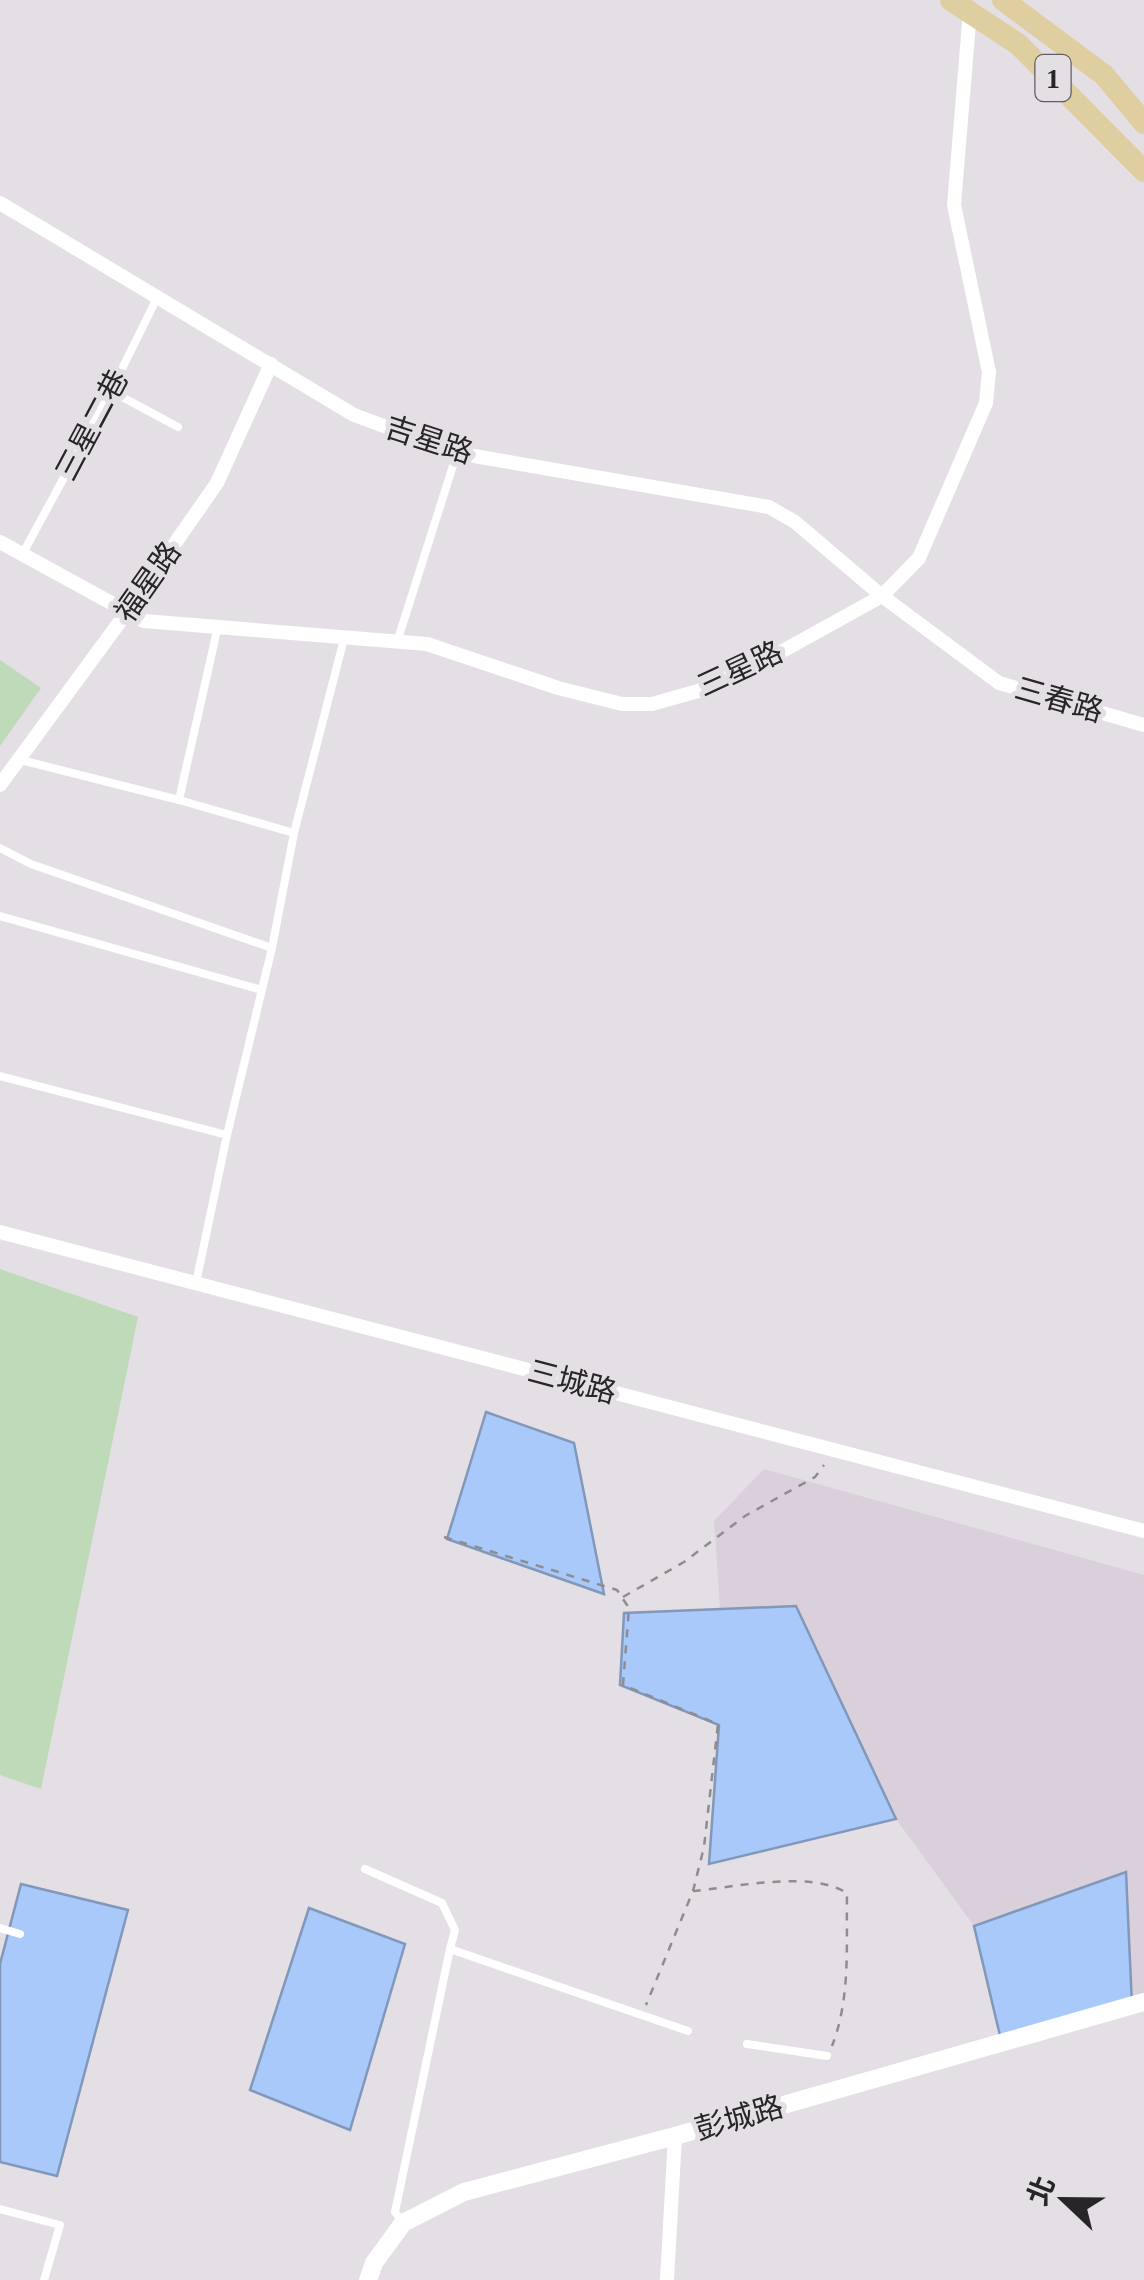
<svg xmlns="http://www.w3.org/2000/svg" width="1144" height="2280" font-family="'Times New Roman','Noto Sans TC',serif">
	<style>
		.built { fill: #dad0db }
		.green { fill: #bedab9 }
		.water { fill: #a8c9f9; stroke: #8198ba; stroke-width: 2.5 }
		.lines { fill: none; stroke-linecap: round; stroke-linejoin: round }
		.path { stroke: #8f8c8f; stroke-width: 2.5; stroke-dasharray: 8 8; stroke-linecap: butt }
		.service { stroke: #fff; stroke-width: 8 }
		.minor { stroke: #fff; stroke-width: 14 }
		.tertiary { stroke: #fff; stroke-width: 18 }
		.primary { stroke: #dfcea0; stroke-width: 22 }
		.labels { text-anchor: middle; stroke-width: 10; stroke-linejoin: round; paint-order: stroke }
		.shield { fill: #e4dfe4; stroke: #605d60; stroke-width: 2.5 }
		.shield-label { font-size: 28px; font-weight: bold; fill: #272527 }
		.street-label { font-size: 30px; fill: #272527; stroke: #e4dfe4 }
	</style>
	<rect width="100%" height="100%" fill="#e4dfe4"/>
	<!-- built -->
	<path class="built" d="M764,1469L1144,1575V2000L1132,2005L1125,1872L974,1926L896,1819L796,1607L720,1609L714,1521Z"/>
	<!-- green -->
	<g class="green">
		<path d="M0,660L41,688L0,746Z"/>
		<path d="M0,1269L138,1317L41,1789L0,1775Z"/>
	</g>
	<!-- water -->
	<g class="water">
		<path d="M486,1412L574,1443L604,1594L447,1539Z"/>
		<path d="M796,1606L896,1819L709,1864L719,1725L620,1685L624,1613Z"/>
		<path d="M1126,1872L1132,2005L1002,2044L974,1926Z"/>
		<path d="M21,1884L128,1910L57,2176L0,2162V1964Z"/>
		<path d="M309,1908L405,1944L350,2130L250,2090Z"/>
	</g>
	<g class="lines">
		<!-- path -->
		<g class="path">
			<path d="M444,1537L617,1590L629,1608L623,1685L718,1724L704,1847L693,1891L646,2005"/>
			<path d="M623,1597L684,1562L745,1516L815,1477L824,1465"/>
			<path d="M693,1891C737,1887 810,1870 847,1893C846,1944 851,1997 832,2046"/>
		</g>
		<!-- service -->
		<g class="service">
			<path d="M111,391L178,427"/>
			<path d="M23,553L111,391L158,296"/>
			<path d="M398,639L457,453"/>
			<path d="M21,760L179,800L294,833"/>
			<path d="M179,800L218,626"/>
			<path d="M0,848L31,864L272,948"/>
			<path d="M0,916L262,990"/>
			<path d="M0,1076L227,1135"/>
			<path d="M196,1283L227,1135L272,948L294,833L345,635"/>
			<path d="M365,1869L442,1903L455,1930L450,1949"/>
			<path d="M0,1928L20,1934"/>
			<path d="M747,2044L827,2056"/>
			<path d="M0,2209L60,2225L44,2280"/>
			<path d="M403,2223L395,2212L450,1949L688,2031"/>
		</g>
		<!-- minor -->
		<g class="minor">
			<path d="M0,203L354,415L457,453L769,507L795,522L882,596L999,683L1144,725"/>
			<path d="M0,542L144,621L427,644L558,688L622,704H652L698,691L761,663L882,596L919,558L986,403L989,372L954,205L970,11"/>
			<path d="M0,785L127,612L217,483L271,364"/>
			<path d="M0,1232L1144,1531"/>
			<path d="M667,2280L675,2136"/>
		</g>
		<!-- tertiary -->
		<path class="tertiary" d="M368,2280L374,2263L403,2223L464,2192L675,2136L1144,2002"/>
		<!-- primary -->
		<g class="primary">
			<path d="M951,0L1018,44L1144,171"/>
			<path d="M1003,0L1104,75L1144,123"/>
		</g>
	</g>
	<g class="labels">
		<!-- shield labels -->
		<rect class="shield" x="1035.5" y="55" width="35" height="46" rx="8"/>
		<g class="shield-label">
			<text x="1053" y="88">1</text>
		</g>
		<!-- street labels -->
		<g class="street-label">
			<text transform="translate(92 425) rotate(-62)" y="10">三星二巷</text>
			<text transform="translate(429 440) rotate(18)" y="10">吉星路</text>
			<text transform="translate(148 582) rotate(-55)" y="10">福星路</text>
			<text transform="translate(740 669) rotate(-25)" y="10">三星路</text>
			<text transform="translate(1059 700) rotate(16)" y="10">三春路</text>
			<text transform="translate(572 1382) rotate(15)" y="10">三城路</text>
			<text transform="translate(739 2118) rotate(-16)" y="10">彭城路</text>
		</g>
	</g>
	<!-- north arrow -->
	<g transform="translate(1064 2200) rotate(292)" stroke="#e4dfe4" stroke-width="8" paint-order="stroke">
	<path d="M0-8L18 38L0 25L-18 38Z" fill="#272527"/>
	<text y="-15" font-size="28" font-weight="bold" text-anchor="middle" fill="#272527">北</text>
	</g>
</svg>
